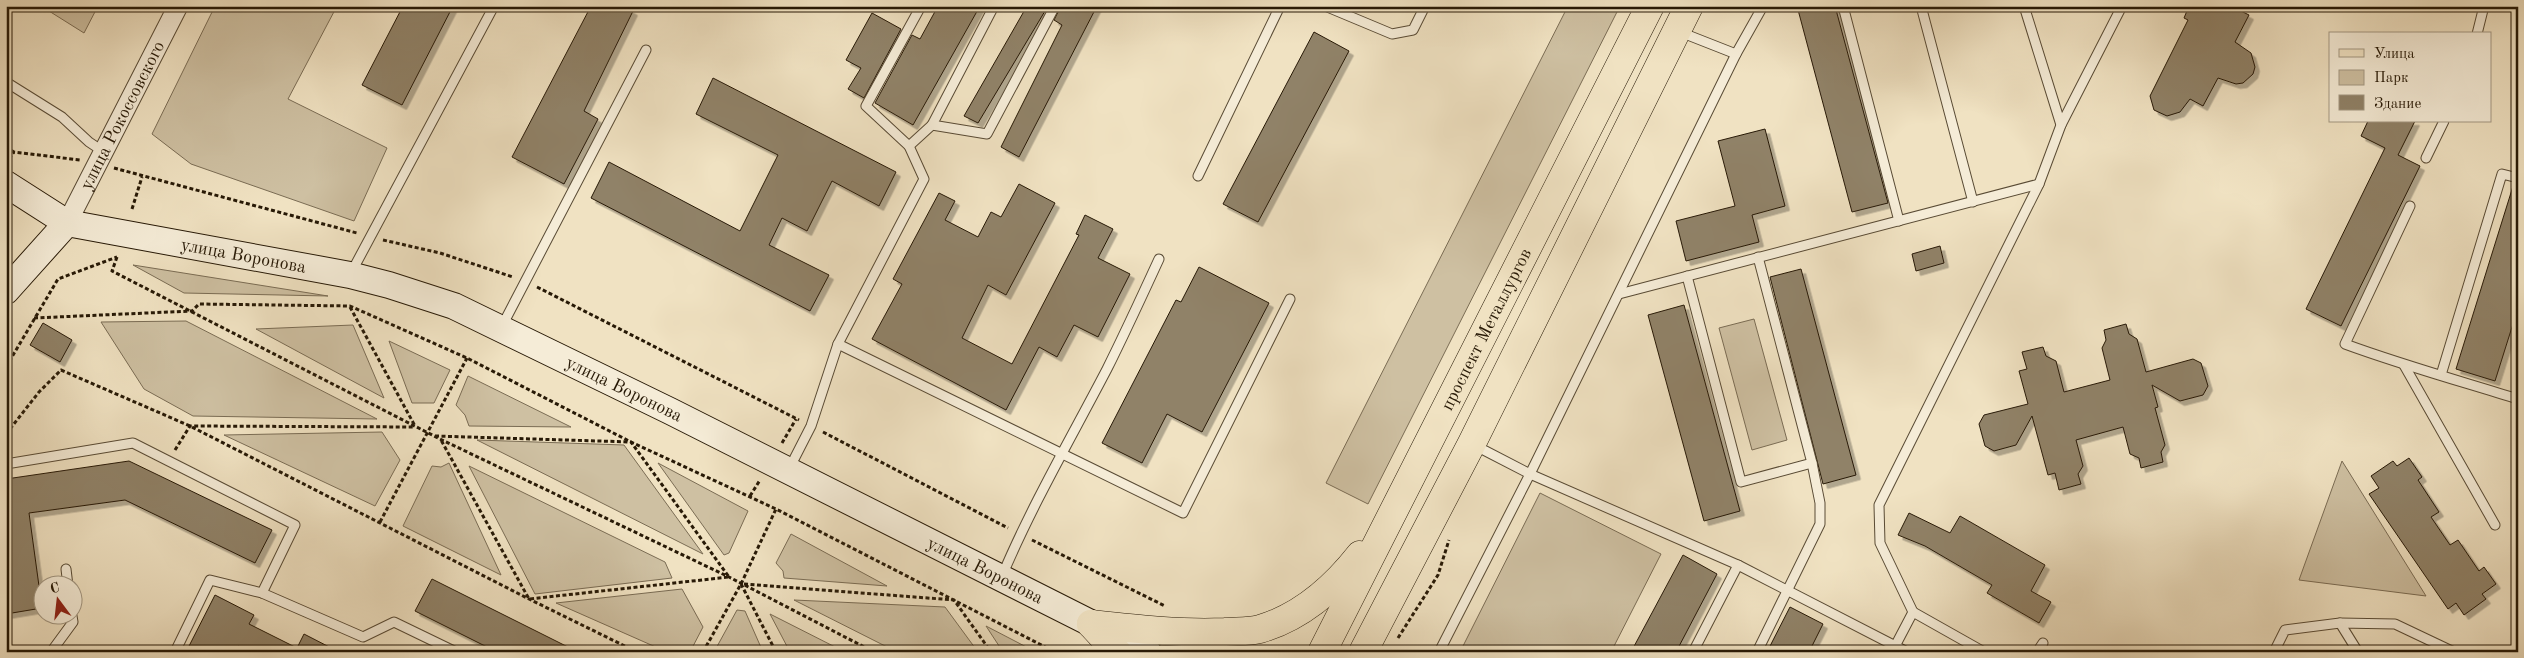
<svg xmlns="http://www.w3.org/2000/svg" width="2524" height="658" font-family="'Old Standard TT',serif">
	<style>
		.green { fill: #cec0a2; stroke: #7a6c54 }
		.building { fill: #908268; stroke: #271906; filter: url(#shadow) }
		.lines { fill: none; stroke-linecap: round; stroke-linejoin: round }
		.lane-casing { stroke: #594b35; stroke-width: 11 }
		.street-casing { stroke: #594b35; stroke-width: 21 }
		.secondary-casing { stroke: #271906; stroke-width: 28 }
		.primary-casing { stroke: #271906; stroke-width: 29 }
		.path { stroke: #271906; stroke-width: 3; stroke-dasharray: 4 2.5; stroke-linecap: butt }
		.lane { stroke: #f5ecd7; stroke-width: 9 }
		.street { stroke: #f5ecd7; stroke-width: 19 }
		.secondary { stroke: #f5ecd7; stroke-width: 26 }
		.primary { stroke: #f0e2c2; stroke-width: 28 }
		.labels { text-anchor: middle; stroke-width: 4; stroke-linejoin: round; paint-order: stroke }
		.street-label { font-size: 18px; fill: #271906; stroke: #f5ecd7 }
	</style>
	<defs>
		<filter id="shadow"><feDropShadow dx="4.5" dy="4.5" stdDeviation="0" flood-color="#0004"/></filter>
	</defs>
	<rect width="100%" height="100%" fill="#f0e2c2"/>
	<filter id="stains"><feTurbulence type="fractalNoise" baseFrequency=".004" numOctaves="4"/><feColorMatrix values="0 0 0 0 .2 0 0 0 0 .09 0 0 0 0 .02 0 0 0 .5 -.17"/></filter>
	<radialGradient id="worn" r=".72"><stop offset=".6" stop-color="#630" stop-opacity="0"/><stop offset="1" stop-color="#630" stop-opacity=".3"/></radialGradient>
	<!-- green -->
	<g class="green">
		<path d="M41,6H98L84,33Z"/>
		<path d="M215,6H337L288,99L387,148L354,221L191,164L152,134Z"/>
		<path d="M1568,6H1620L1368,504L1326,483Z"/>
		<path d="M133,265L328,296L184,293Z"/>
		<path d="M1754,319L1787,440L1752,450L1719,328Z"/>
		<path d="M186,321L377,419L193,416L144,389L101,322Z"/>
		<path d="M353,325L384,398L256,329Z"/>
		<path d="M389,341L450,370L434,403H412Z"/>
		<path d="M468,376L571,427L469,426L465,415L456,405Z"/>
		<path d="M382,432L400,460L375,506L224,435Z"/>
		<path d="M477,440L624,445L703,554Z"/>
		<path d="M2342,461L2426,596L2299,580Z"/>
		<path d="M449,463L501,575L403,526L432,466L441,467Z"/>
		<path d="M658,463L748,511L729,553L724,555Z"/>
		<path d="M469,466L665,562L672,578L535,594Z"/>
		<path d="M1540,493L1661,554L1611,652H1460Z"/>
		<path d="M791,534L887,586L784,578L783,571L776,563Z"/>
		<path d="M682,589L703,627L690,652H667L556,603Z"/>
		<path d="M794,600L945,607L978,652H897Z"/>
		<path d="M737,610L745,611L763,652H714Z"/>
		<path d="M770,614L845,652H790Z"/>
		<path d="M986,626L1036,652H1003Z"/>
	</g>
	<!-- building -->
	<g class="building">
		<path d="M403,6H453L402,105L362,85Z"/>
		<path d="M591,6H624L633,11L584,111L598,119L564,184L512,157Z"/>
		<path d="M938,6H980L913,125L875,103L912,35L920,39Z"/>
		<path d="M1027,6H1048L978,123L964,116Z"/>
		<path d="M1061,6H1097L1019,157L1001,147L1062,25L1054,20Z"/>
		<path d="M1797,6H1835L1888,203L1852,212Z"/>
		<path d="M2189,6H2231L2249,15L2235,42L2251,53L2255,67L2253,74L2243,83L2236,84L2218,78L2203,106L2190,99L2180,112L2167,116L2154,110L2150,96L2188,20L2184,18Z"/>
		<path d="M872,13L901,29L864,98L848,89L861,68L846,60Z"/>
		<path d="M1314,32L1349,51L1258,222L1223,204Z"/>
		<path d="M713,78L896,172L879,206L832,181L807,231L782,218L769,245L829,275L810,311L591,198L609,162L740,231L778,155L696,114Z"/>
		<path d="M2368,121H2415L2398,155L2420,166L2341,326L2306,309L2385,148L2361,136Z"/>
		<path d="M1765,129L1785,206L1752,215L1759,242L1686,261L1676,221L1735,206L1718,141Z"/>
		<path d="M2514,183L2518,184V308L2495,381L2456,369Z"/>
		<path d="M1019,184L1055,203L1006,295L988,285L962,338L1012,364L1079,235L1076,234L1085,215L1113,229L1098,258L1130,274L1098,337L1074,325L1057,357L1039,347L1006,410L872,339L902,284L893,279L939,193L955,201L945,220L978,237L991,212L1001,217Z"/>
		<path d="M1940,246L1944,263L1916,271L1912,254Z"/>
		<path d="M1199,267L1269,303L1202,432L1167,414L1142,463L1102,443L1176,300L1181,302Z"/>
		<path d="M1801,269L1856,475L1823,484L1770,277Z"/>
		<path d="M1684,305L1740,511L1704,521L1648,315Z"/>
		<path d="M43,323L72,340L60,362L30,345Z"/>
		<path d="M2126,324L2129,334L2137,339L2146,372L2193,359L2201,363L2208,386L2203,395L2180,401L2152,385L2158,407L2155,408L2165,445L2161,452L2163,462L2141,468L2139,458L2130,454L2123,427L2076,440L2083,466L2078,474L2081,484L2059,490L2055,473L2048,475L2032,416L2016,445L1994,451L1985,446L1979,424L1984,415L2028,404L2019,371L2027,369L2022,352L2043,347L2046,356L2056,361L2064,392L2110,380L2102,348L2106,340L2104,330Z"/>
		<path d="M2409,458L2422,477L2418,480L2439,512L2431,517L2450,545L2458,540L2479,571L2484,567L2496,584L2482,594L2486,599L2464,615L2456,603L2448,609L2369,494L2379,488L2371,476L2393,461L2397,466Z"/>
		<path d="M129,461L272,530L255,563L125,500L29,513L42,608L6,614V479Z"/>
		<path d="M1909,513L1950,533L1960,516L2045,565L2031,591L2051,602L2039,623L1987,593L1992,585L1925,546L1898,535Z"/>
		<path d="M1683,555L1717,574L1676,652H1631Z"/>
		<path d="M432,579L578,652H497L415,611Z"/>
		<path d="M215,595L254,615L249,624L297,648L304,634L339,652H249L238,646L235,652H186Z"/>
		<path d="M1790,607L1823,624L1809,652H1767Z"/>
	</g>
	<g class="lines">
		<defs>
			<g id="lane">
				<path d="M1325,6L1392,34L1413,30L1425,6"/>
				<path d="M1843,6L1899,221"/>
				<path d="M1921,6L1973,202"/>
				<path d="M2024,6L2061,125"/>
				<path d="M1680,32L1736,54"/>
				<path d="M2477,34L2484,6"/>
				<path d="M6,82L62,117L89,142L104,152"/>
				<path d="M932,125L987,134L1055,6"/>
				<path d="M909,146L932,125L994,6"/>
				<path d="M2426,158L2444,121"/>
				<path d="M1198,176L1280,6"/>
				<path d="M2410,206L2345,344C2402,365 2460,381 2518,399"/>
				<path d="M351,273L494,6"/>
				<path d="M1687,276L1741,482L1812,463L1758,257"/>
				<path d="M1619,294L2039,184"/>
				<path d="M502,326L646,50"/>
				<path d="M838,344L1183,513L1290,299"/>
				<path d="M2404,365L2495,525"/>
				<path d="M2441,375L2502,174L2518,178"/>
				<path d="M1474,445L1530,474L1738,565L1907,652"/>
				<path d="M6,464L133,443L295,525L262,593"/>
				<path d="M789,469L811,426L838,344L924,179L909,146L866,106L921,6"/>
				<path d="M66,569L68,586"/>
				<path d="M1002,576C1032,505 1071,438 1107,369C1125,333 1142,296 1159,259"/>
				<path d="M1913,612L1880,543L1879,505L2039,184L2061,125L2122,6"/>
				<path d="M2340,623L2358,652"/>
				<path d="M51,652L73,622L72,616"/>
				<path d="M175,652L210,580L262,593L363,637L394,622L456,652"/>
				<path d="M1439,652L1530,474L1736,54L1763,6"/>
				<path d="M1693,652L1738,565"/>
				<path d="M1757,652L1820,524V503L1812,463"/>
				<path d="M1892,652L1913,612L1984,652"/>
				<path d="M2037,652L2043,643"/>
				<path d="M2274,652L2285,630L2340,623L2395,624L2454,652"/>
			</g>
			<g id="street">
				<path id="s1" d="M67,223L178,6"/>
			</g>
			<g id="secondary">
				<path id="s2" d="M6,184L67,223L350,275L389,285L454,306L670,411L1148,652"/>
				<path d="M6,291L67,223"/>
			</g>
			<g id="primary">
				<path d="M1091,624C1136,629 1180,634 1225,632C1236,631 1249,632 1260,629C1301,617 1334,588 1360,555"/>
				<path d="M1091,624L1117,652"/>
				<path id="s3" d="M1322,652L1650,6"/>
				<path d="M1363,652L1472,443L1689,6"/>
			</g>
		</defs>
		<!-- lane casing -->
		<use href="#lane" class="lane-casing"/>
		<!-- street casing -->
		<use href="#street" class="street-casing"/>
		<!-- secondary casing -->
		<use href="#secondary" class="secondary-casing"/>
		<!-- primary casing -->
		<use href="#primary" class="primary-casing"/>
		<!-- path -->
		<g class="path">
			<path d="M6,147L14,152L80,160"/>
			<path d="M9,159L14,152"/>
			<path d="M114,168L357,233"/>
			<path d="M132,209L142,177"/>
			<path d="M383,240L440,253L513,277"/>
			<path d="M117,257L112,271L440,439L729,577L874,652"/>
			<path d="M537,287L799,420"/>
			<path d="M350,307L415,426"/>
			<path d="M34,318L192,311L199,304L350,306L467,358L631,442L776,509L1055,652"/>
			<path d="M6,367L58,279L117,257"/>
			<path d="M823,432L1008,528"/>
			<path d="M6,434L39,392L61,370L190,426L529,599L637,652"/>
			<path d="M435,436L631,442L729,577L529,599L441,440"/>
			<path d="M782,443L796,419"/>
			<path d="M175,450L190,426L415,427"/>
			<path d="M750,496L760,480"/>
			<path d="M380,522L467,358"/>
			<path d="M1032,540L1165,606"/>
			<path d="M741,584L776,652"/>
			<path d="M744,584L954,600L991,652"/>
			<path d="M1398,638L1438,575L1449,540"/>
			<path d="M703,652L741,584L776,509"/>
		</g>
		<!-- lane -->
		<use href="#lane" class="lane"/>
		<!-- street -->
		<use href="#street" class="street"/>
		<!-- secondary -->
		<use href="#secondary" class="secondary"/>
		<!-- primary -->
		<use href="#primary" class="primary"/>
	</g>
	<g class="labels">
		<!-- street labels -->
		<g class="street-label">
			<text dy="6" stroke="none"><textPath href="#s1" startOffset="121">улица Рокоссовского</textPath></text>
			<text dy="6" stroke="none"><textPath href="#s2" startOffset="252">улица Воронова</textPath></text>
			<text dy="6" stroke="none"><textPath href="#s3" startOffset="362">проспект Металлургов</textPath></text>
			<text dy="6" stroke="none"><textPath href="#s2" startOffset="658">улица Воронова</textPath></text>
			<text dy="6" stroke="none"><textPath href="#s2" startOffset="1062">улица Воронова</textPath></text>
		</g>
	</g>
	<!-- margin -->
	<rect width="2524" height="658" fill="none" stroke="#f0e2c2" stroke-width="25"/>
	<rect x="8" y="8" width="2509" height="643" fill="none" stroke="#271906" stroke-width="2.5"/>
	<rect x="12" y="12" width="2499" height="633" fill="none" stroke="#271906"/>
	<!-- legend -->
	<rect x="2329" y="32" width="162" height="90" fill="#f5ecd7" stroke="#a39883"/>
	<rect x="2339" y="49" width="25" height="8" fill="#f0e2c2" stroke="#a39883"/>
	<text x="2374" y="58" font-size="15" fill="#271906">Улица</text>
	<rect x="2339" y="70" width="25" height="15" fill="#cec0a2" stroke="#a39883"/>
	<text x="2374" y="82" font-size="15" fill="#271906">Парк</text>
	<rect x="2339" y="95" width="25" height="15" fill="#908268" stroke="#a39883"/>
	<text x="2374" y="108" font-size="15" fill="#271906">Здание</text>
	<!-- north arrow -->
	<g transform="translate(58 600) rotate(345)"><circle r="24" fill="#f5ecd7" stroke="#a39883"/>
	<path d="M0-4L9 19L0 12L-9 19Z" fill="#8f2418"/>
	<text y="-8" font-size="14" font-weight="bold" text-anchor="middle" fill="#271906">С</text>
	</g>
	<rect width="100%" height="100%" filter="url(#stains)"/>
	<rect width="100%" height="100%" fill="url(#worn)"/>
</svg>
